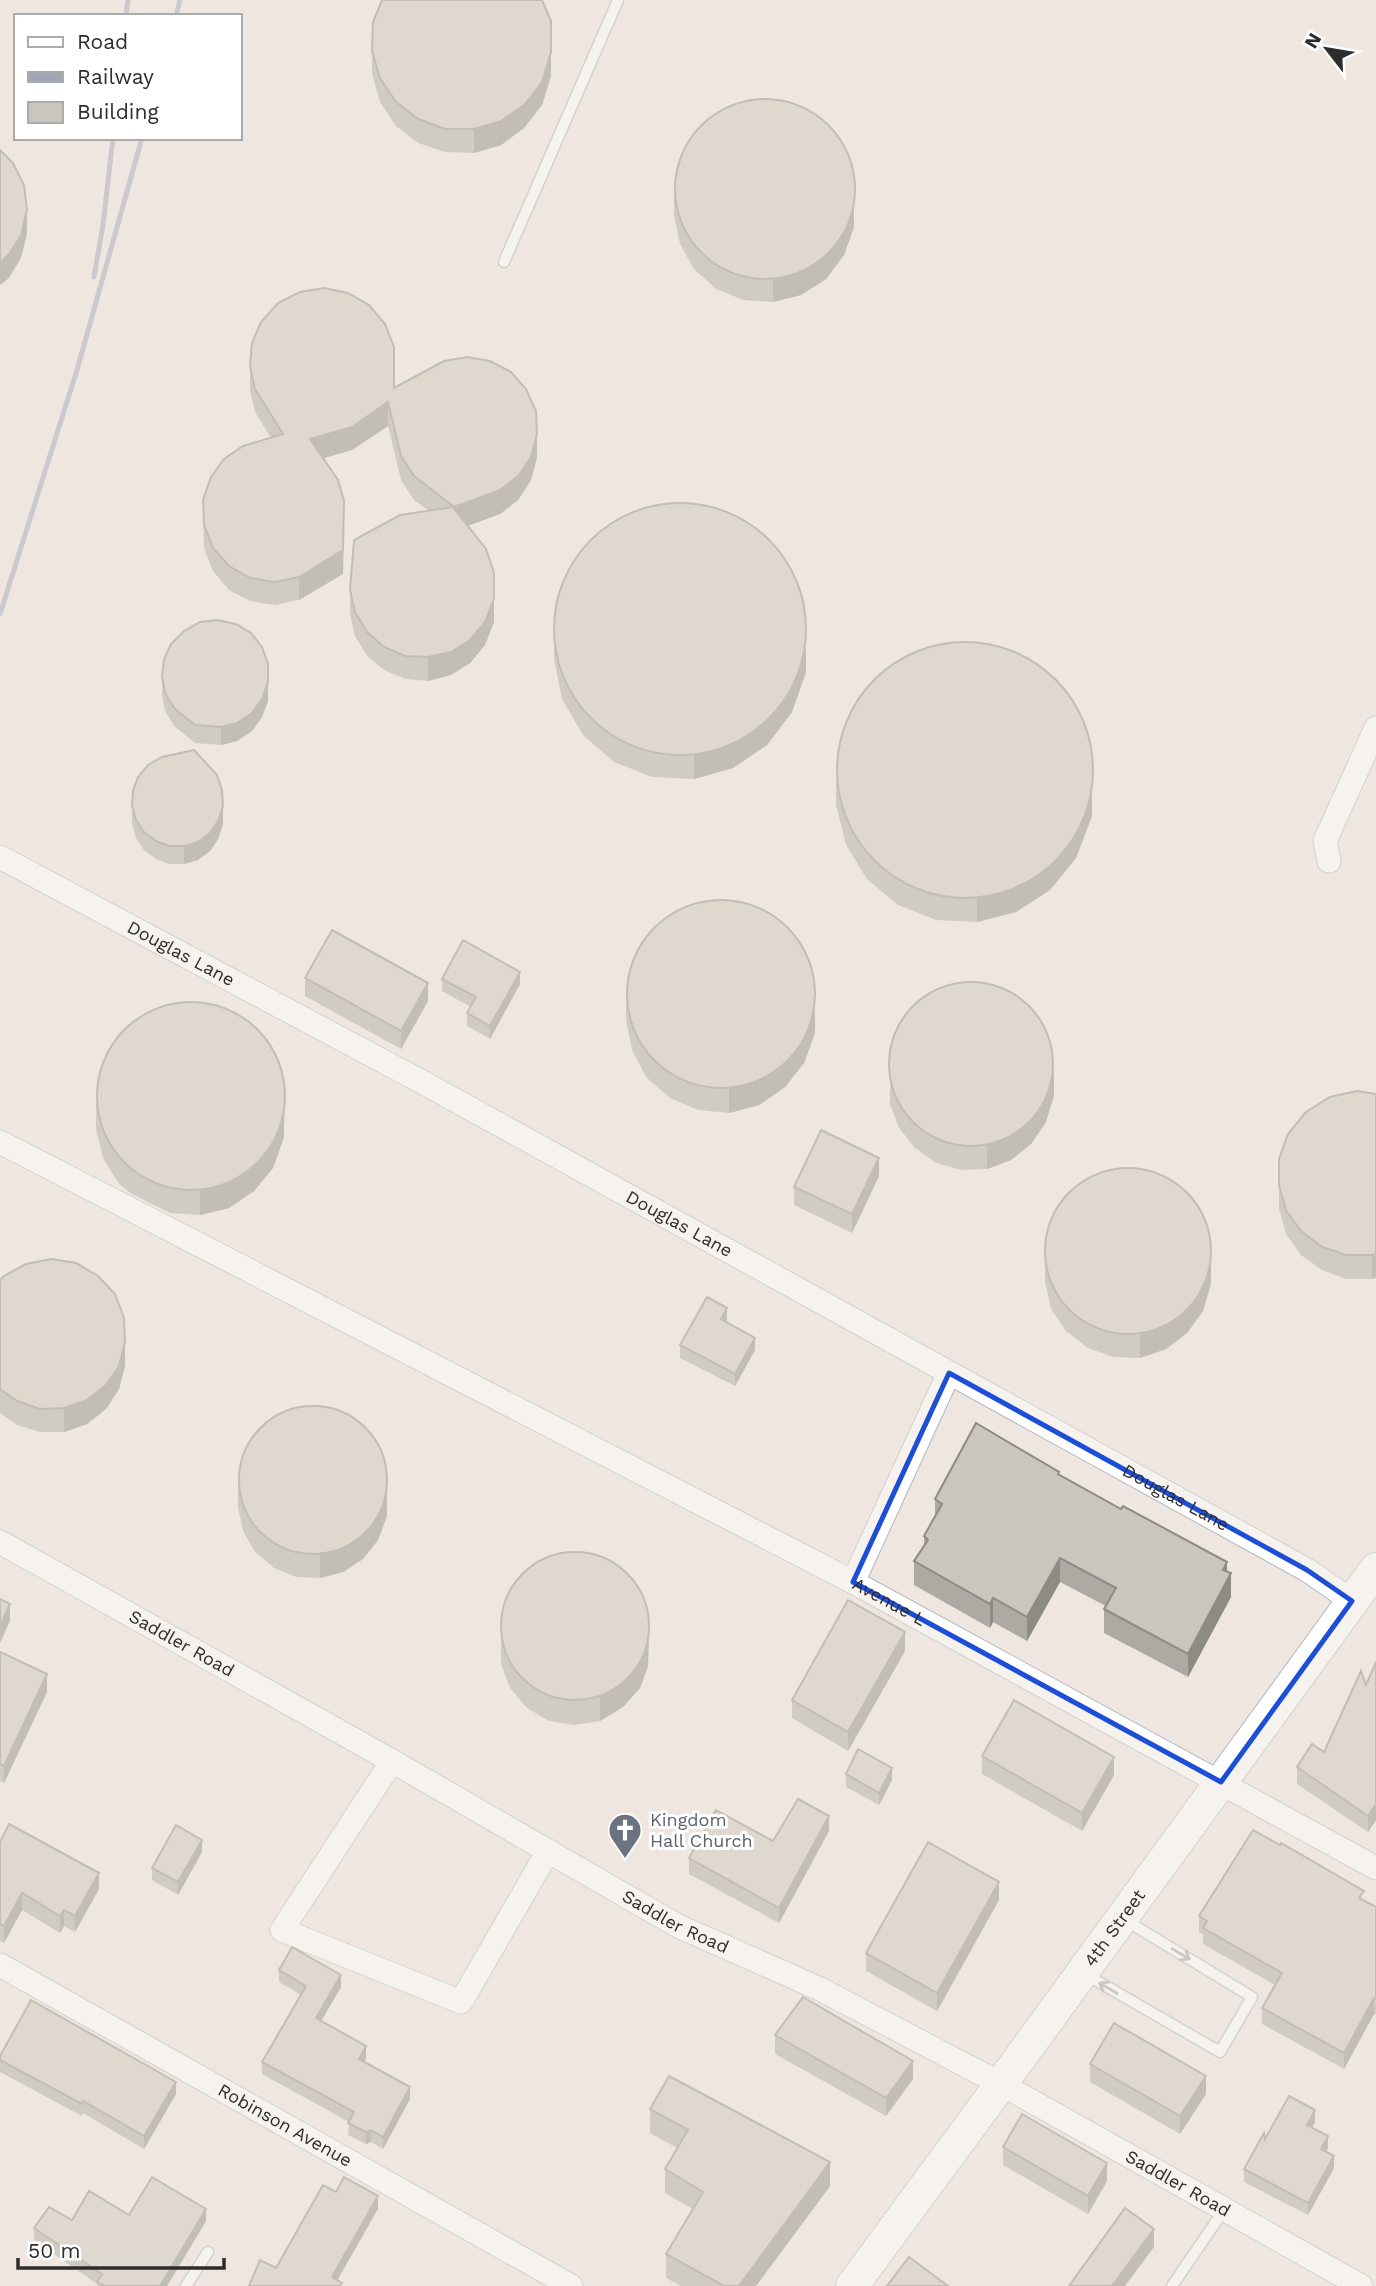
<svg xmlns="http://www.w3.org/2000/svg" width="1376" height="2286" font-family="'Work Sans',sans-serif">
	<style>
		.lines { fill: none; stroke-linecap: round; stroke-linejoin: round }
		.service-casing { stroke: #b3b6c1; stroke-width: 13 }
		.minor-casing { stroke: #b3b6c1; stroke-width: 25 }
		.secondary-casing { stroke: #b3b6c1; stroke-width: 34 }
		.service { stroke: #fff; stroke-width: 10 }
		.minor { stroke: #fff; stroke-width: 23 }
		.secondary { stroke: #fff; stroke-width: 32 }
		.rail { stroke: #a1a5b8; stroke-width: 5 }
		.wall { fill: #aeaaa3 }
		.shaded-wall { fill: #8d8b84 }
		.building { fill: #cac6bd; stroke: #8d8b84; stroke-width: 2 }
		.oneway { stroke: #a0a0a0 }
		.marked { fill: none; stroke: #1d4ed8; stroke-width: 5; stroke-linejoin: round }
		.labels { text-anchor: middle; stroke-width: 6; stroke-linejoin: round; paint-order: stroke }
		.street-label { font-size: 18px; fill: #2d2d2d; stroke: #fff }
		.worship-label { font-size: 18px; fill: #5b616d; stroke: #fff; text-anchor: start }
	</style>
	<rect width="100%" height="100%" fill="#efe7df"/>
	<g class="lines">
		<defs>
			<g id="service">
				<path d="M504,262L618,0"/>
				<path d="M1085,1974L1220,2052L1252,1997L1125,1920"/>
				<path d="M186,2286L208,2252"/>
				<path d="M1172,2286L1224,2210"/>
			</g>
			<g id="minor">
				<path id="s1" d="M0,857L424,1083L1307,1570L1352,1601"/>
				<path d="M1329,861L1325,841L1376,728"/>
				<path id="s2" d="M0,1142L853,1582L1376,1868"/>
				<path id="s3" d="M0,1542L392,1761L678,1926L820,1989L1001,2084L1361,2286"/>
				<path d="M853,1582L949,1373"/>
				<path d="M392,1761L282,1930L461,2002L548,1851"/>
				<path id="s4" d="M0,1965L571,2286"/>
			</g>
			<g id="secondary">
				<path id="s5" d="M852,2286L1001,2084L1376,1569"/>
			</g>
		</defs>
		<!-- service casing -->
		<use href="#service" class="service-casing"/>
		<!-- minor casing -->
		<use href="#minor" class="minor-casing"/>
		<!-- secondary casing -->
		<use href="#secondary" class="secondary-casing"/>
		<!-- service -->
		<use href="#service" class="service"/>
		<!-- minor -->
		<use href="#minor" class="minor"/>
		<!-- secondary -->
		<use href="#secondary" class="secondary"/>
		<!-- rail -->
		<g class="rail">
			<path d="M126,16L128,0"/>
			<path d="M176,16L180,0"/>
			<path d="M94,277L103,225L113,138"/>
			<path d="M0,614L77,370L142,138"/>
		</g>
	</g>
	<!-- wall -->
	<g class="wall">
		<path d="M372,51L551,76L542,105L524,128L501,145L474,153L445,152L418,143L396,126L380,102L372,74Z"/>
		<path d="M854,173V227L844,255L826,279L801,295L773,302L743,300L716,289L694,269L680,244L674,215V191Z"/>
		<path d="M250,366L394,388L537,458L531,480L518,500L500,514L467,526L494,622L485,645L470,663L451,675L428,681L405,679L384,670L367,656L355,636L350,614V590L429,511L414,500L401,480L388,426L352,450L324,458L344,525L343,574L299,600L275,605L250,601L229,590L213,571L204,548L203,500L271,438L255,412L250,390Z"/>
		<path d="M554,636L806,672L792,712L767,745L733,768L694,779L652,777L614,762L583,735L562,699L554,659Z"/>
		<path d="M162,676L268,701L262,717L252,731L237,741L221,745L195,743L174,726L165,711L162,695Z"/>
		<path d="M836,781L1092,816L1076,858L1050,890L1016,912L977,922L936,920L898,905L867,879L846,845L836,805Z"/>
		<path d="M132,806L223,824L218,839L210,851L198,860L184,864H169L156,859L144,850L136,838L132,824Z"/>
		<path d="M305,978L428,1001L401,1049L305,996Z"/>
		<path d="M442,979L520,984L490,1039L467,1026V1013L471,1007L442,991Z"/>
		<path d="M626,996L815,1033L804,1063L785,1087L759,1105L729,1113L698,1110L670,1098L646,1077L632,1050L626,1019Z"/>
		<path d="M890,1054L1054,1095L1046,1122L1031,1144L1011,1160L987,1169L961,1170L936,1163L915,1148L899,1128L890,1104Z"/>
		<path d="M1376,1094L1372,1279H1346L1322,1270L1301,1255L1286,1234L1279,1209V1159Z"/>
		<path d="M96,1105L284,1137L273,1168L254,1191L229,1208L200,1215L170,1213L132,1194L119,1184L103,1158L96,1129Z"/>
		<path d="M879,1176L852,1233L794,1205V1187Z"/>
		<path d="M1045,1259L1211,1284L1203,1311L1187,1333L1166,1349L1140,1358L1113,1357L1088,1348L1066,1331L1051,1309L1045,1282Z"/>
		<path d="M0,1280L125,1366L119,1389L106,1409L87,1424L64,1432H40L17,1425L0,1413Z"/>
		<path d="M727,1320L726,1322L755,1350L735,1386L680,1358V1345Z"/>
		<path d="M1059,1475L1227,1571L1231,1597L1188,1677L1104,1633V1609L1106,1606L1060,1582L1027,1641L993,1622L990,1628L914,1585V1561L924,1545V1536L935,1516V1499Z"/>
		<path d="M238,1484L387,1516L378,1540L363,1559L343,1572L320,1578L296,1577L274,1568L255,1552L243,1531L238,1507Z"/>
		<path d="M501,1614L649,1642L648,1666L640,1688L623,1707L600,1721L575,1725L549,1721L527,1708L510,1688L501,1664Z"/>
		<path d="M905,1651L848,1751L792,1718V1700Z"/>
		<path d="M0,1652L47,1692L4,1783L0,1781Z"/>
		<path d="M1376,1662V1820L1368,1832L1297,1784V1767L1324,1752L1366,1685Z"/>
		<path d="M982,1756L1114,1775L1082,1831L982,1774Z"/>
		<path d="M846,1774L892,1780L879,1805L846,1787Z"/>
		<path d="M829,1831L779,1923L689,1874V1858L773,1841Z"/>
		<path d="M0,1842L99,1889L75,1932L64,1926L60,1933L22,1910L4,1943L0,1941Z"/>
		<path d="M202,1852L178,1895L152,1880V1868Z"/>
		<path d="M999,1900L937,2011L866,1971V1953Z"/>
		<path d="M1364,1900L1376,1907V2015L1374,2014L1344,2069L1262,2024V2008L1275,1985L1203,1944V1934L1199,1932V1916Z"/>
		<path d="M279,1970L341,1987L321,2021L366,2058L364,2062L410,2099L383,2149L371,2142L366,2144L348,2135L349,2122L262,2074V2062L301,1995L279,1982Z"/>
		<path d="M775,2035L913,2079L886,2116L775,2054Z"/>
		<path d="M0,2056L176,2094L144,2149L83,2113L82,2116L0,2072Z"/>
		<path d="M1090,2064L1206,2094L1180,2134L1090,2082Z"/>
		<path d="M650,2109L830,2186L756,2286H681L666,2278V2254L693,2209L665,2193V2169L677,2148L650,2133Z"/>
		<path d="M1315,2122L1312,2127L1328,2148L1326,2151L1334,2168L1308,2215L1244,2182V2169L1265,2139Z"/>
		<path d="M1003,2147L1107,2181L1088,2214L1003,2165Z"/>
		<path d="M129,2215L206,2221L167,2286H97V2284L34,2240V2228L72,2220Z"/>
	</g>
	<!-- shaded-wall -->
	<g class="shaded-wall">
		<path d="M551,52V76L542,105L524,128L501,145L474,153V129Z"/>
		<path d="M854,203V227L844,255L826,279L801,295L773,302V279Z"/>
		<path d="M27,210V234L21,258L9,278L0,285V262Z"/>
		<path d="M388,402V426L352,450L310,462V439Z"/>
		<path d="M537,434V458L531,480L518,500L500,514L454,531V507Z"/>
		<path d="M344,501L343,574L299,600V577Z"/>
		<path d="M494,573V622L485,645L470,663L451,675L428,681V657Z"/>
		<path d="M806,648V672L792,712L767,745L733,768L694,779V756Z"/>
		<path d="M268,682V701L262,717L252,731L237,741L221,745V727Z"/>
		<path d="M1092,748V816L1076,858L1050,890L1016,912L977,922V899Z"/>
		<path d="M223,806V824L218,839L210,851L198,860L184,864V846Z"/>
		<path d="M520,972V984L490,1039V1026Z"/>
		<path d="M428,983V1001L401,1049V1031Z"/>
		<path d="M815,1009V1033L804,1063L785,1087L759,1105L729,1113V1089Z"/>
		<path d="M1054,1071V1095L1046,1122L1031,1144L1011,1160L987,1169V1145Z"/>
		<path d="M285,1080L284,1137L273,1168L254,1191L229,1208L200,1215V1191Z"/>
		<path d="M879,1158V1176L852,1233V1214Z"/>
		<path d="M1376,1254V1278L1372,1279V1255Z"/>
		<path d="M1211,1261V1284L1203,1311L1187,1333L1166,1349L1140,1358V1334Z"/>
		<path d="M727,1308V1320L721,1331V1319Z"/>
		<path d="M755,1338V1350L735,1386V1374Z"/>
		<path d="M125,1342V1366L119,1389L106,1409L87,1424L64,1432V1408Z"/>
		<path d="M387,1493V1516L378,1540L363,1559L343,1572L320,1578V1554Z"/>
		<path d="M1060,1558V1582L1027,1641V1617Z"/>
		<path d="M1227,1562V1579L1231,1573V1597L1188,1677V1654Z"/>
		<path d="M993,1598V1622L990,1628V1604Z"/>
		<path d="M10,1604V1621L0,1643V1626Z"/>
		<path d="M649,1618L648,1666L640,1688L623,1707L600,1721V1697Z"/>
		<path d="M905,1632V1651L848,1751V1732Z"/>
		<path d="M47,1674V1692L4,1783V1766Z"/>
		<path d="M1114,1757V1775L1082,1831V1813Z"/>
		<path d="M892,1768V1780L879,1805V1793Z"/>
		<path d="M1376,1804V1820L1368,1832V1816Z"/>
		<path d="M829,1816V1831L779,1923V1908Z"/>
		<path d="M202,1840V1852L178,1895V1882Z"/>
		<path d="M99,1873V1889L75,1932V1916Z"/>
		<path d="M999,1882V1900L937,2011V1993Z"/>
		<path d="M22,1893V1910L4,1943V1926Z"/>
		<path d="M64,1910V1926L60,1933V1916Z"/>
		<path d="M341,1975V1987L316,2030V2018Z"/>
		<path d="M1374,1998V2014L1344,2069V2053Z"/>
		<path d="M366,2046V2058L359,2072V2059Z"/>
		<path d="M913,2061V2079L886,2116V2098Z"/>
		<path d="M1206,2076V2094L1180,2134V2116Z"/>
		<path d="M176,2082V2094L144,2149V2136Z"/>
		<path d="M410,2087V2099L383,2149V2137Z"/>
		<path d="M1315,2110V2122L1307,2137V2125Z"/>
		<path d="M371,2130V2142L366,2144V2132Z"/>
		<path d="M1328,2136V2148L1321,2161V2149Z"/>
		<path d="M1334,2156V2168L1308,2215V2203Z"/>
		<path d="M830,2162V2186L756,2286H739Z"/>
		<path d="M1107,2163V2181L1088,2214V2196Z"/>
		<path d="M378,2196V2209L334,2286L332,2277Z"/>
		<path d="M206,2209V2221L167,2286H160Z"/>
		<path d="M1154,2229V2247L1125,2286H1112Z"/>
	</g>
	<!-- building -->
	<g class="building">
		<path d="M382,0H542L551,21V52L542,82L524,105L501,121L474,129H445L418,119L396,102L380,78L372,51L373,22Z"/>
		<circle cx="765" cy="189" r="90"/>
		<path d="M0,150L13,163L24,185L27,210L21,235L9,254L0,262Z"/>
		<path d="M324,288L348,293L369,305L385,324L394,347V388L444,361L467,357L490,361L511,372L526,389L536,411L537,434L531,457L518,476L500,490L454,507L414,476L401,456L388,402L352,427L310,439L338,480L344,501L343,550L299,577L275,582L250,578L229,566L213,548L204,525L203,500L211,477L224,459L243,446L283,434L255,389L250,366L252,343L261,322L278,303L300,292Z"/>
		<circle cx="680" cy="629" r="126"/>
		<path d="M453,507L486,549L494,573V598L485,622L470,640L451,652L428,657L405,656L384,647L367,632L355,612L350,590L354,540L400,515Z"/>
		<path d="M218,620L236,624L251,633L262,647L268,664V682L262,699L252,713L237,723L221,727L195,725L174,708L165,693L162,676L164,659L171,644L184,631L200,622Z"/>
		<circle cx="965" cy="770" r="128"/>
		<path d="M194,750L217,775L222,790L223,806L218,821L210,833L198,842L184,846H169L156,841L144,832L136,820L132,806L133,791L138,777L148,765L162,757Z"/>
		<circle cx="721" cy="994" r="94"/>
		<path d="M332,930L428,983L401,1031L305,978Z"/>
		<path d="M463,940L520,972L490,1026L467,1013L476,997L442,979Z"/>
		<circle cx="971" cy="1064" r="82"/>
		<circle cx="191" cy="1096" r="94"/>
		<path d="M1357,1091L1376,1094V1254L1372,1255H1346L1322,1247L1301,1231L1286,1210L1279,1185V1159L1288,1134L1306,1112L1330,1097Z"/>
		<path d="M821,1130L879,1158L852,1214L794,1187Z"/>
		<circle cx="1128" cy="1251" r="83"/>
		<path d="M51,1259L76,1263L98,1276L115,1294L124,1318L125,1342L119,1366L106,1385L87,1400L64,1408L40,1409L17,1401L0,1389V1280L4,1276L26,1264Z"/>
		<path d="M707,1297L727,1308L721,1319L755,1338L735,1374L680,1345Z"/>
		<circle cx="313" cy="1480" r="74"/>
		<path d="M976,1423L1059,1472L1058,1474L1121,1509L1123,1506L1227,1562L1223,1570L1231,1573L1188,1654L1104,1609L1116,1588L1060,1558L1027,1617L993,1598L990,1604L914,1561L928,1540L924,1536L942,1504L935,1499Z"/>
		<circle cx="575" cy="1626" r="74"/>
		<path d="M0,1599L10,1604L0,1626Z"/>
		<path d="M848,1600L905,1632L848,1732L792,1700Z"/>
		<path d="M0,1652L47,1674L4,1766L0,1764Z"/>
		<path d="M1376,1662V1804L1368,1816L1297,1767L1312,1744L1324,1752L1361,1671L1366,1685Z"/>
		<path d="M1014,1700L1114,1757L1082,1813L982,1756Z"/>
		<path d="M858,1749L892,1768L879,1793L846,1774Z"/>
		<path d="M798,1799L829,1816L779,1908L689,1858L716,1810L773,1841Z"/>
		<path d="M9,1824L99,1873L75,1916L64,1910L60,1916L22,1893L4,1926L0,1924V1842Z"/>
		<path d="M176,1825L202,1840L178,1882L152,1868Z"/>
		<path d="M1253,1830L1280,1845L1281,1843L1364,1891L1359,1898L1376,1907V1999L1374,1998L1344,2053L1262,2008L1282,1973L1203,1928L1207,1921L1199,1916Z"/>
		<path d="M928,1842L999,1882L937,1993L866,1953Z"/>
		<path d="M292,1947L341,1975L316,2018L366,2046L359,2059L410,2087L383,2137L371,2130L366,2132L348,2123L354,2112L262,2062L306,1986L279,1970Z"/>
		<path d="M803,1997L913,2061L886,2098L775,2035Z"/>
		<path d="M31,2000L176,2082L144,2136L83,2101L82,2104L0,2060V2056Z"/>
		<path d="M1114,2023L1206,2076L1180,2116L1090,2064Z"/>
		<path d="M669,2076L830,2162L739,2286H724L666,2254L703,2192L665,2169L688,2130L650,2109Z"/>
		<path d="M1289,2096L1315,2110L1307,2125L1328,2136L1321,2149L1334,2156L1308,2203L1244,2169L1264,2133L1265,2139Z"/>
		<path d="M1022,2114L1107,2163L1088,2196L1003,2147Z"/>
		<path d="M152,2177L206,2209L160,2286H105L97,2282L102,2274L34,2228L49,2207L72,2220L89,2191L129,2215Z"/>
		<path d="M344,2177L378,2196L332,2277L342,2283L340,2286H249L260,2260L276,2268L323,2185L336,2192Z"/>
		<path d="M1125,2208L1154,2229L1112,2286H1069Z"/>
		<path d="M909,2257L948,2286H887Z"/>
	</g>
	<!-- one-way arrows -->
	<defs><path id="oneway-shaft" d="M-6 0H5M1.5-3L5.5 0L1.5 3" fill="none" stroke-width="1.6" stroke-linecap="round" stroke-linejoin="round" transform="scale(1.75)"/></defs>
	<g class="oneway">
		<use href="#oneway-shaft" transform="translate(1181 1954) rotate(31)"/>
		<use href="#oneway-shaft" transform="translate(1108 1988) rotate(-150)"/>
	</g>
	<!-- marked area -->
	<path d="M0 0H1376V2286H0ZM949,1373L1307,1570L1352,1601L1221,1782L853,1582Z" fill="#efe7df" fill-opacity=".55" fill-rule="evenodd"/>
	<path class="marked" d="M949,1373L1307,1570L1352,1601L1221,1782L853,1582Z"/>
	<!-- icons -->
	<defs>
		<symbol id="church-pin" viewBox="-11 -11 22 30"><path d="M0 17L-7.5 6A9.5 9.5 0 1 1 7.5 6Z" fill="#6b7280" stroke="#fff"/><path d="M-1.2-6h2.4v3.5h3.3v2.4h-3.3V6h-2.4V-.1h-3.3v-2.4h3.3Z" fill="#fff"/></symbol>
	</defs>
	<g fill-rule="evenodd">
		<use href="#church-pin" x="606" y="1811" width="38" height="52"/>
	</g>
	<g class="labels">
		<!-- street labels -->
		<g class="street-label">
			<text dy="6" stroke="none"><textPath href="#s1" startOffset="205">Douglas Lane</textPath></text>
			<text dy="6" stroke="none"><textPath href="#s1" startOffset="772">Douglas Lane</textPath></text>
			<text dy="6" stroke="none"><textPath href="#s1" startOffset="1339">Douglas Lane</textPath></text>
			<text dy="6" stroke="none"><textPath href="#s2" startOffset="1001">Avenue L</textPath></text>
			<text dy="6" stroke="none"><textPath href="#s3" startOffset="208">Saddler Road</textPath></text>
			<text dy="6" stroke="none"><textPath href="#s3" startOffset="775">Saddler Road</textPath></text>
			<text dy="6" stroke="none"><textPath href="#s5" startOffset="444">4th Street</textPath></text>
			<text dy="6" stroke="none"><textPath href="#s4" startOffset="327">Robinson Avenue</textPath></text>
			<text dy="6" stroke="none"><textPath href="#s3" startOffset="1342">Saddler Road</textPath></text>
		</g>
		<!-- worship labels -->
		<g class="worship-label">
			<text x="650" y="1826">Kingdom<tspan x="650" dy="21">Hall Church</tspan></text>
		</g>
	</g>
	<!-- legend -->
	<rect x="14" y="14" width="228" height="126" fill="#ffffff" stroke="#ababab" stroke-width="2"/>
	<rect x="28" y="37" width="35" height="10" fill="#ffffff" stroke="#ababab" stroke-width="2"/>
	<text x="77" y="49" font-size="21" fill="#2d2d2d">Road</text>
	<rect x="28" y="72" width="35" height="10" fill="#a1a5b8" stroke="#ababab" stroke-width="2"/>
	<text x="77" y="84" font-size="21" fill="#2d2d2d">Railway</text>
	<rect x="28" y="102" width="35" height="21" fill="#cac6bd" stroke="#ababab" stroke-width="2"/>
	<text x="77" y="119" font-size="21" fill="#2d2d2d">Building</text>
	<!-- north arrow -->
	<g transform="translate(1327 49) rotate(301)" stroke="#ffffff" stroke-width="5" paint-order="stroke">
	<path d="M0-5L12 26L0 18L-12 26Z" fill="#2d2d2d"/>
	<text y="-10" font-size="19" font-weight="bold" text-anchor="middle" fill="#2d2d2d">N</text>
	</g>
	<!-- scale -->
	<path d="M18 2258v10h206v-10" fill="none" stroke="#2d2d2d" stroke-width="3.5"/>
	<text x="28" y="2258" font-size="21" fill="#2d2d2d" stroke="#ffffff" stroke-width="5" paint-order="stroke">50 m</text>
</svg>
